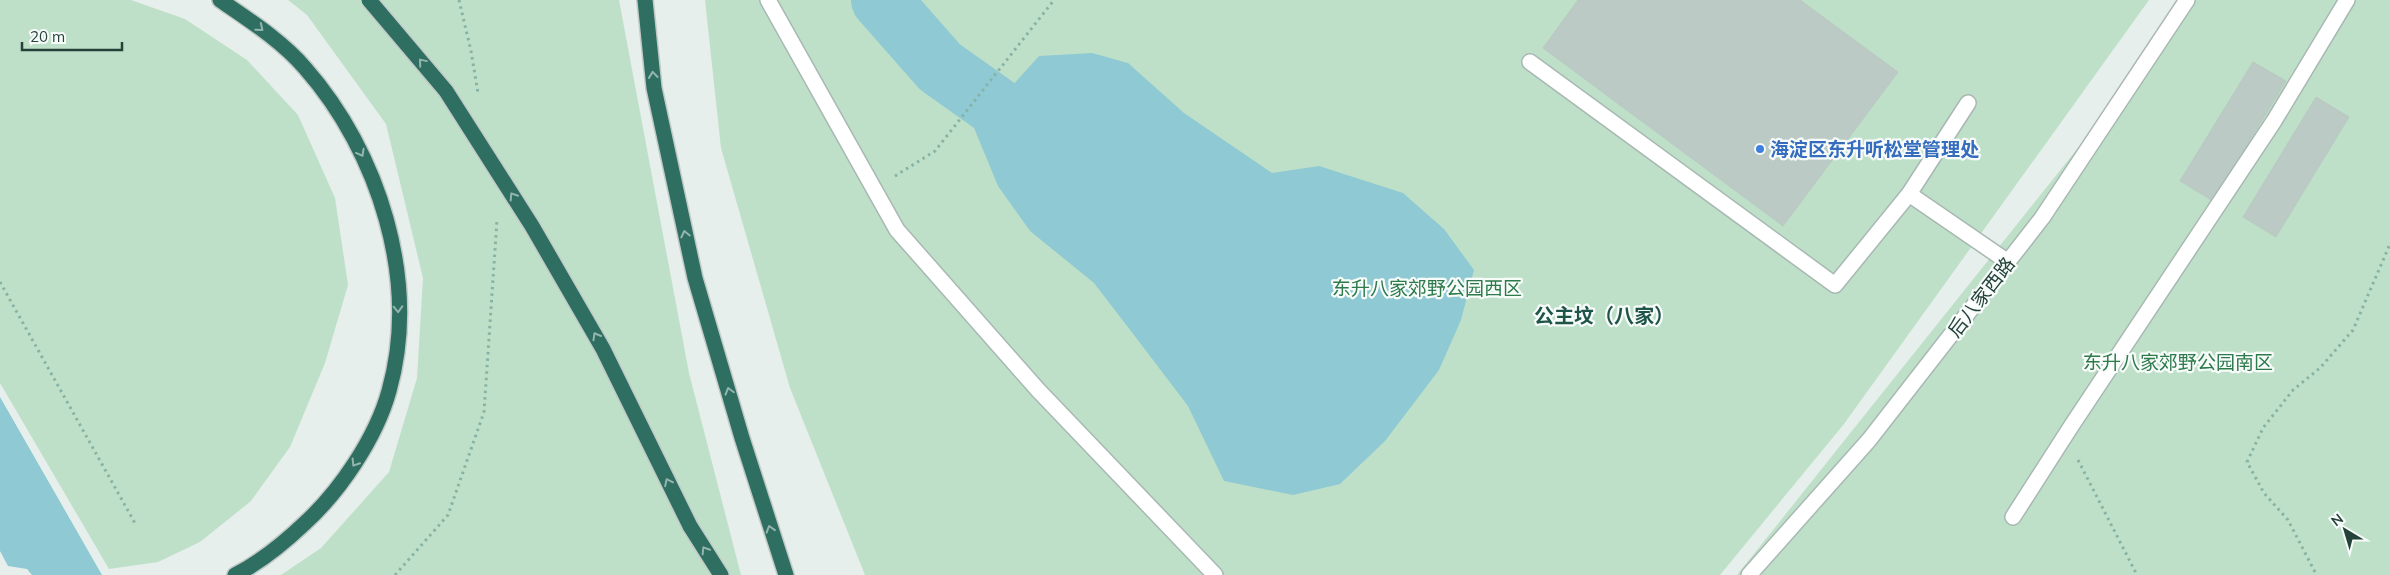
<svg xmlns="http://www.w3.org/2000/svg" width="2390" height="575" font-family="Mulish,'Noto Sans SC',sans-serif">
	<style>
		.green { fill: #bfe0c8 }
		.water { fill: #8ec9d4 }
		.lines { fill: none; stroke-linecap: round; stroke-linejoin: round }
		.river { stroke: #8ec9d4; stroke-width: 60 }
		.building { fill: #bbcac4; stroke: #b8c9c2 }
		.minor-casing { stroke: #a8b8b2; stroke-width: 18 }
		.highway-casing { stroke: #c2cac8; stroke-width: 18 }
		.path { stroke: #86b3a5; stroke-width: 3; stroke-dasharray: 2.5 4; stroke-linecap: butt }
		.minor { stroke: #fff; stroke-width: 15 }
		.highway { stroke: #2f6f62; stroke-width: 15 }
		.highway-bridge-casing { stroke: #c2cac8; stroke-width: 18; stroke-linecap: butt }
		.highway-bridge { stroke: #2f6f62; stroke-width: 15 }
		.oneway { stroke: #93b5ae }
		.shop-dot { fill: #3f7fe0; stroke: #f7fbf9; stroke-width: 2 }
		.labels { text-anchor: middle; stroke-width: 4.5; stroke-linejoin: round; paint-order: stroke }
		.shop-label { font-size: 19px; font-weight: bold; fill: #366cbe; stroke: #f7fbf9; text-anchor: start }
		.park-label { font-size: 19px; fill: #2d7a4b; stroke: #f7fbf9 }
		.street-label { font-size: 19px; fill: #24423a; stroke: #f7fbf9 }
		.neighbourhood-label { font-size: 20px; font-weight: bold; fill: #1f5548; stroke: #f7fbf9 }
	</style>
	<rect width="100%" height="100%" fill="#e6efeb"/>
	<!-- green -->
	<g class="green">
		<path d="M0,0H131L185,19L247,60L298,115L335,198L348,285L325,363L290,447L251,501L200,542L158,562L109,569L0,383Z"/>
		<path d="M288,0H619L689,373L741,575H281L321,548L389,472L417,378L423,278L386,124L307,15Z"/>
		<path d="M705,0H2149L1844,424L1720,575H865L790,388L721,148Z"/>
		<path d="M2196,0H2390V575H1737Z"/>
	</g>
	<!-- water -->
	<g class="water">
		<path d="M1092,53L1128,63L1184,113L1272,173L1319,166L1403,193L1444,229L1474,270L1461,320L1439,370L1385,441L1340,484L1293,495L1224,481L1188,406L1137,339L1094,283L1030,231L998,186L974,128L1039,56Z"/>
		<path d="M0,397L102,575H32L27,569L8,566L0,551Z"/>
	</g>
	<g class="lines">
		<!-- river -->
		<path class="river" d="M881,0L940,67L995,106"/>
	</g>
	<!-- building -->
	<g class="building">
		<path d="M1578,0H1800L1898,72L1783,226L1543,48Z"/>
		<path d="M2253,62L2286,81L2213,201L2180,181Z"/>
		<path d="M2316,97L2349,117L2276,237L2243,217Z"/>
	</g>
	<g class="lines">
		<defs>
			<g id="minor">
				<path d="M768,0L897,230L1038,390L1215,575"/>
				<path d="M1530,62L1835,285L1909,194"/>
				<path d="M1968,103L1909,194L2008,262"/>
				<path d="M2013,517L2070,428L2274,121L2347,0"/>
				<path d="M1749,575L1869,440L2042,218L2187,0"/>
			</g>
			<g id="highway">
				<path d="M220,0C249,20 282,41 305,68C379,152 420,281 389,391C376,438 340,491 305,523C284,543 261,562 235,575"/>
				<path d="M645,0L654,88L695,278L742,438L786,575"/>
				<path d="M690,526L721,575"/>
			</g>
		</defs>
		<!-- minor casing -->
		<use href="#minor" class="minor-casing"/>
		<!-- highway casing -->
		<use href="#highway" class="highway-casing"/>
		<!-- path -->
		<g class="path">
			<path d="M459,0L471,51L478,93"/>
			<path d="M895,176L935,151L1054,0"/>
			<path d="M0,282L136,525"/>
			<path d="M2078,460L2137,575"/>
			<path d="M2315,572L2288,520L2264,493L2247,462L2263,428L2293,390L2320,368L2353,330L2390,244"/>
			<path d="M395,575L448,515L484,412L497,220"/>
		</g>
		<!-- minor -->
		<use href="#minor" class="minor"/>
		<!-- highway -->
		<use href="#highway" class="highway"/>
		<defs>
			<path id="highway-bridge" d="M369,0L446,91L532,226L603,349L690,526"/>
		</defs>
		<!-- highway-bridge casing -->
		<use href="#highway-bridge" class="highway-bridge-casing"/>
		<!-- highway-bridge -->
		<use href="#highway-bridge" class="highway-bridge"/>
	</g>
	<!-- one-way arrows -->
	<defs><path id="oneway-chevron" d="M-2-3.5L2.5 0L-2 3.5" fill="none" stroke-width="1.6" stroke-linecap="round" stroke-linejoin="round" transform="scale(1.25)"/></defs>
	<g class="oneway">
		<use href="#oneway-chevron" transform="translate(260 28) rotate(39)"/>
		<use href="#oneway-chevron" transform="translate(422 62) rotate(-130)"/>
		<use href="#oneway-chevron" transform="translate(653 75) rotate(-96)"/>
		<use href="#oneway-chevron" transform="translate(361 153) rotate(61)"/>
		<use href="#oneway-chevron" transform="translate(513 196) rotate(-123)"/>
		<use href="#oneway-chevron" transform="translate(685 234) rotate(-103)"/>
		<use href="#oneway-chevron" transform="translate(398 309) rotate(88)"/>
		<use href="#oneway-chevron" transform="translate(596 336) rotate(-120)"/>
		<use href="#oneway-chevron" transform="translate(729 391) rotate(-106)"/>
		<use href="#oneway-chevron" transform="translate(355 463) rotate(122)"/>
		<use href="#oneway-chevron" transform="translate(668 482) rotate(-116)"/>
		<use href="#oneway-chevron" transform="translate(770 529) rotate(-107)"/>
		<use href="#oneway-chevron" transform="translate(705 550) rotate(-122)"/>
	</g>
	<!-- markers -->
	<circle class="shop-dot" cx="1760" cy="149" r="5"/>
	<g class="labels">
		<!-- shop labels -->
		<g class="shop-label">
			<text x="1770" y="156">海淀区东升听松堂管理处</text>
		</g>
		<!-- park labels -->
		<g class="park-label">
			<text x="1427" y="295">东升八家郊野公园西区</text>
			<text x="2178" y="369">东升八家郊野公园南区</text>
		</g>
		<!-- street labels -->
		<g class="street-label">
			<text transform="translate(1981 297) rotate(-52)" y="7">后八家西路</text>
		</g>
		<!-- neighbourhood labels -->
		<g class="neighbourhood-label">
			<text x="1604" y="323">公主坟（八家）</text>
		</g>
	</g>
	<!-- north arrow -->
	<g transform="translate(2345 530) rotate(322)" stroke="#f7fbf9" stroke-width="4" paint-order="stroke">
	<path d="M0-4L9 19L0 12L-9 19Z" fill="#24423a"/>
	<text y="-8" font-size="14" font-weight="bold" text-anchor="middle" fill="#24423a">N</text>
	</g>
	<!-- scale -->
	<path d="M22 42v8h100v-8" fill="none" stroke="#24423a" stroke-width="2.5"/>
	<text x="30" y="42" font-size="15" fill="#24423a" stroke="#f7fbf9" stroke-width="4" paint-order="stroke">20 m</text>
</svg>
